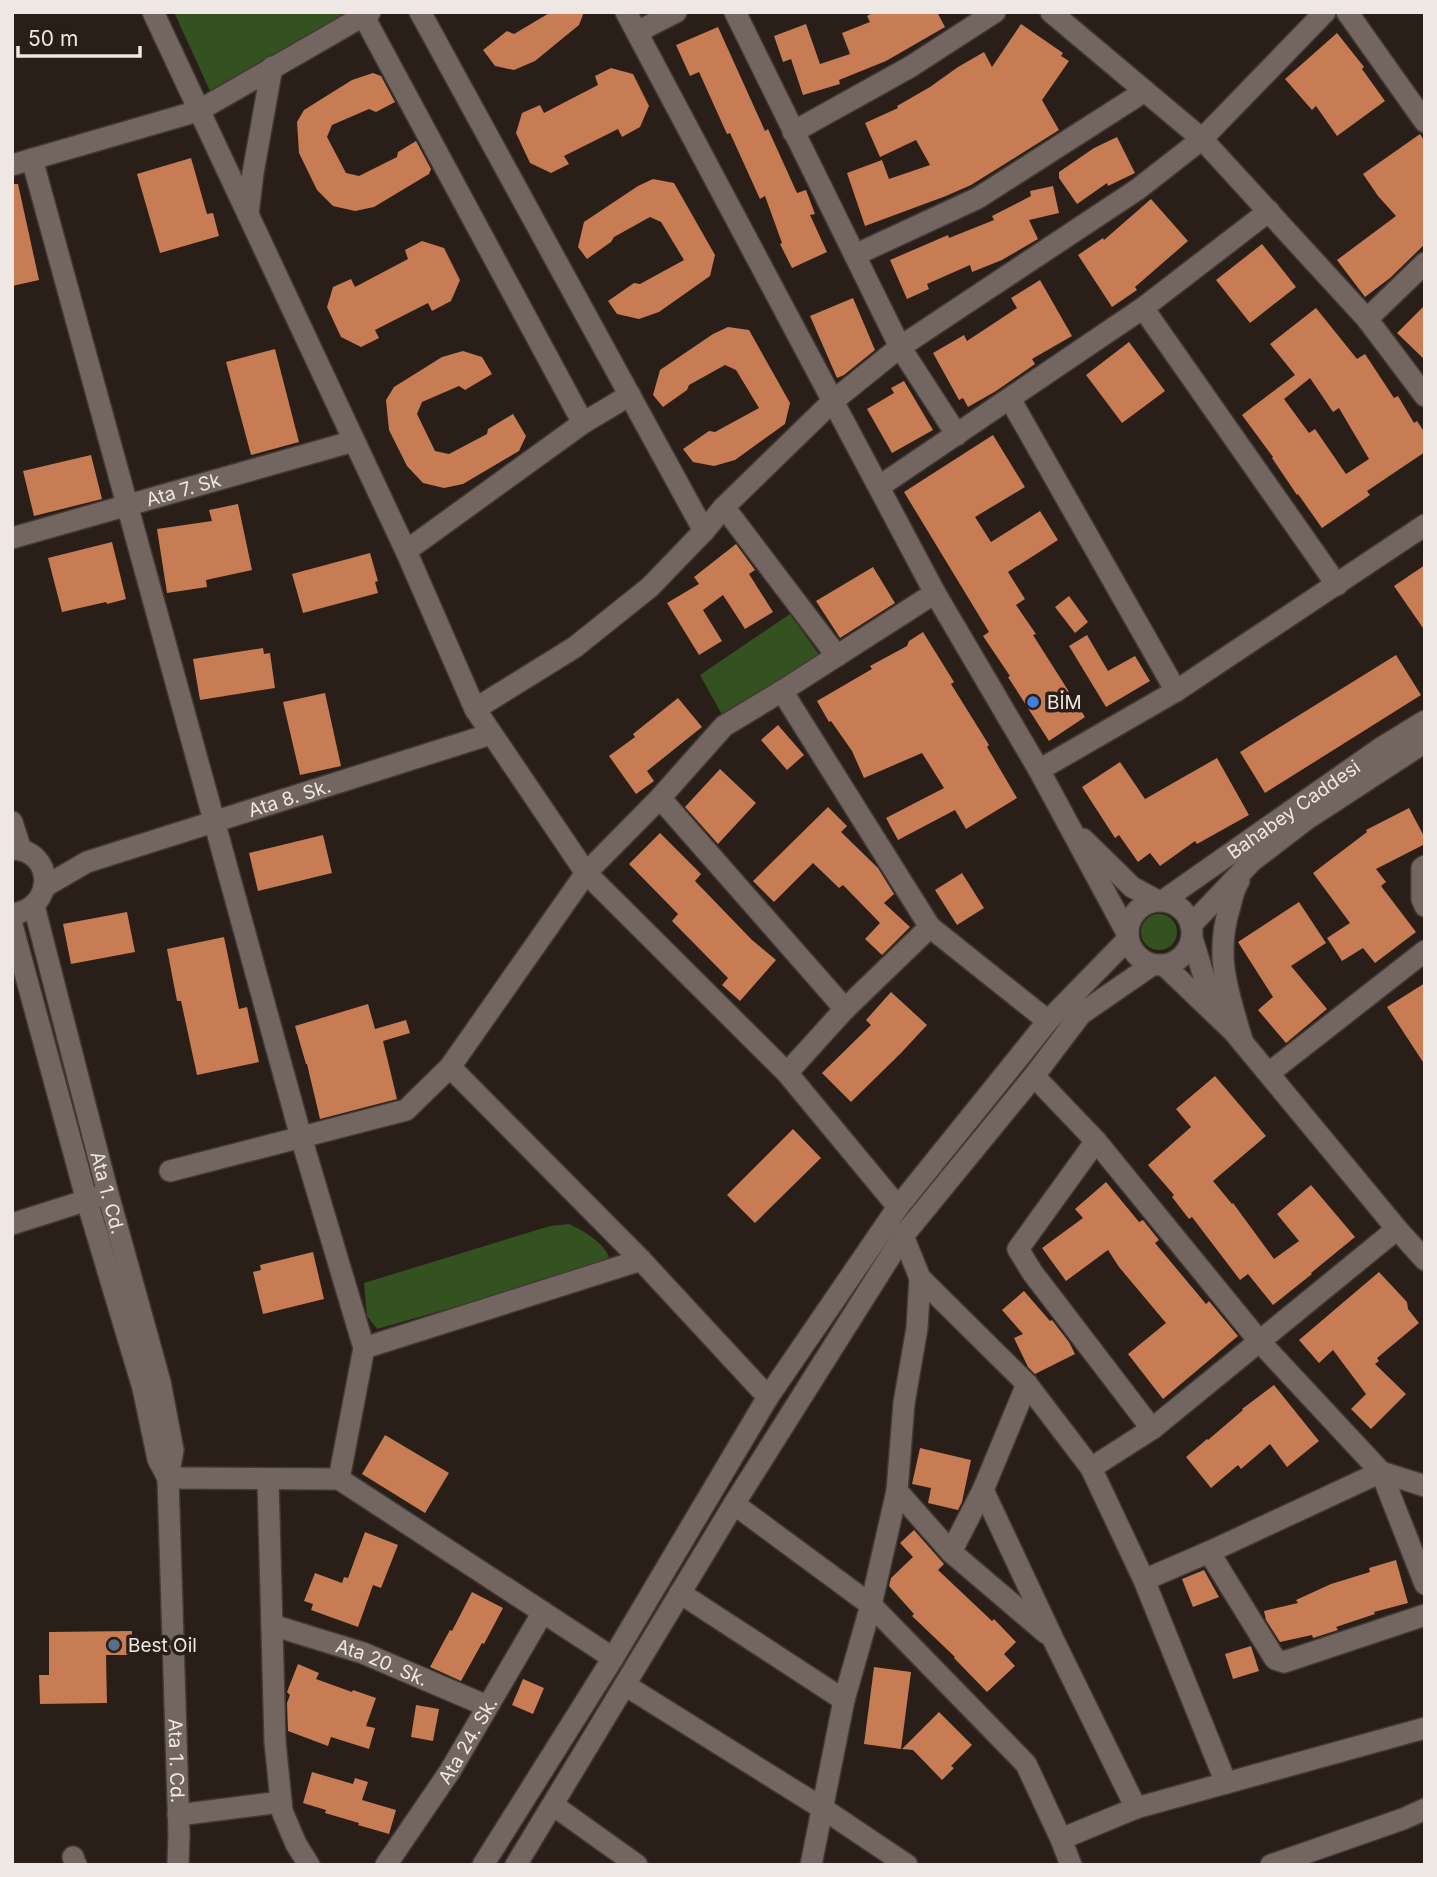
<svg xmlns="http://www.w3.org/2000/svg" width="1437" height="1877" font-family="Inter,sans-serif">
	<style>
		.green { fill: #34521f }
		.building { fill: #c77c54; fill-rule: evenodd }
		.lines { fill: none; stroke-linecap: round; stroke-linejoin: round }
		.minor-casing { stroke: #423935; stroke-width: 24 }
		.minor { stroke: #736660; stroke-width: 21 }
		.shop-dot { fill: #3f7fe0; stroke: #291e18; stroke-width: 2.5 }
		.service-dot { fill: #5c6f8a; stroke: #291e18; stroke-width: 2.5 }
		.labels { text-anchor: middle; stroke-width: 7; stroke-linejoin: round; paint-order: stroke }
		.street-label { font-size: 19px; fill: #efe7e3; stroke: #291e18 }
		.poi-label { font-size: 19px; fill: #efe7e3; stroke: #291e18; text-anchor: start }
	</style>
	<rect width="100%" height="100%" fill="#291e18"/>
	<!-- green -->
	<g class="green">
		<path d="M174,12H353L210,91Z"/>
		<path d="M790,614L821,657L725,720L700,675Z"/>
		<circle cx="1159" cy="932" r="18"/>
		<path d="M569,1224C584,1231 609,1245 610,1263L377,1329L367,1316L364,1283L550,1226Z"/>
	</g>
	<!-- building -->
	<g class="building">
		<path d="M551,12H584L579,25L535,61L514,70L495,66L483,50L507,31L514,34Z"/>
		<path d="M874,12H937L945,27L886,61L839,80L840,84L803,95L791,59L783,62L774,36L806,24L820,64L850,54L842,33L870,22L867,16Z"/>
		<path d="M1021,24L1063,53L1061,56L1069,61L1042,100L1059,130L971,185L946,196L865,226L847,173L882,160L889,179L930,165L916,140L880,157L865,123L898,108L897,106L930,87L958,67L984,52L992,67Z"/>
		<path d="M718,27L765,131L768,129L797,193L806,190L815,214L810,215L827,252L792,268L780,244L782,243L765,196L760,199L730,133L727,134L699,72L690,76L676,45Z"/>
		<path d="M1337,33L1364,67L1362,69L1385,101L1337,136L1316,106L1312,110L1285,79Z"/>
		<path d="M611,68L633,74L649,106L640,127L622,137L618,129L564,156L569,164L551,173L530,163L516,133L522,113L540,105L544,113L598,85L595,76Z"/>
		<path d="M373,73L381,76L395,102L376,112L369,109L332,125L327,137L346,173L359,176L397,157L398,152L416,141L431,169L429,174L374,207L355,211L333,206L317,190L299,153L297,122L304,110L352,80Z"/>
		<path d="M1420,134L1425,142V244L1390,278L1365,297L1337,260L1396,216L1378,196L1363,174Z"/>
		<path d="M1117,137L1135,173L1108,186L1107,183L1077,204L1059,178V172L1094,148Z"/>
		<path d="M191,158L207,214L213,213L219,236L160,253L137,174Z"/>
		<path d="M653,179L674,183L715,255L710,276L659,312L639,319L617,314L608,301L634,283L640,284L684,260L661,222L650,217L614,237L611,242L587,259L578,247L584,222L638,186Z"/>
		<path d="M12,184H18L39,280L12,286Z"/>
		<path d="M1053,186L1059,213L1029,220L1038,239L1002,260L972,272L970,265L927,284L929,289L907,299L890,260L948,235L949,238L994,220L992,216L1031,196L1030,191Z"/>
		<path d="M1151,199L1188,241L1135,287L1137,290L1112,307L1078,255L1103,238L1104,240Z"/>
		<path d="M422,241L444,248L460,280L451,301L432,311L428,303L375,330L379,338L361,347L341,337L327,307L333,287L351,279L355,287L408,259L405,250Z"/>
		<path d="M1262,244L1296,287L1250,323L1216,280Z"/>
		<path d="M1040,280L1072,336L1032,359L1035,364L996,391L968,407L963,398L959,400L933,353L964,335L967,341L1017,308L1011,298Z"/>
		<path d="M853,298L875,350L844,375L837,378L810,316Z"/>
		<path d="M1425,305V360L1397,333Z"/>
		<path d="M1316,308L1357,359L1365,354L1394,398L1398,396L1414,423L1417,421L1425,433V452L1367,491L1370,495L1322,528L1298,494L1297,495L1272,458L1273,457L1242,415L1295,375L1270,344ZM1310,378L1333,412L1339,408L1369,459L1346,474L1315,429L1309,433L1284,399Z"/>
		<path d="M728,327L749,330L790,403L785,424L735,460L714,466L693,462L683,449L709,431L715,432L759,408L736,370L725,365L689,385L687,390L663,407L653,395L660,370L713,334Z"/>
		<path d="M1129,342L1165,391L1122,423L1086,375Z"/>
		<path d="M275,349L299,442L251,455L226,362Z"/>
		<path d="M463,351L482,357L492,374L465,390L459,386L422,402L417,414L435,451L449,454L487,434L488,429L513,414L526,436L519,451L463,484L444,488L423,483L407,466L389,430L386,400L394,387L442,357Z"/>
		<path d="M904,381L933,430L892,453L867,409L894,393L891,388Z"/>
		<path d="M993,435L1025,487L975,517L991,542L1040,511L1058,540L1008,572L1025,599L1016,605L1036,634L1033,635L1085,717L1049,741L1008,677L1010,676L983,636L989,632L904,492Z"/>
		<path d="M91,455L102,499L34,516L23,471Z"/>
		<path d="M238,504L252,570L206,580L207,587L167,593L157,529L212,521L209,510Z"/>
		<path d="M112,542L126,599L107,604L106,602L62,612L48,558Z"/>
		<path d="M736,544L755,570L749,574L773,612L745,629L723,595L703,610L722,641L699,655L667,603L699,584L694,577Z"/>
		<path d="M370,553L378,581L375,582L378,593L303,613L292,574Z"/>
		<path d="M1425,565V631L1394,586Z"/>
		<path d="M873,567L895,603L840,638L816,601Z"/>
		<path d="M1069,596L1088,622L1075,633L1055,607Z"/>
		<path d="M923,632L954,682L951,684L989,745L987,747L1017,798L966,829L955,810L898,840L886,818L944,788L922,753L864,778L852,751L831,721L829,722L817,701L872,669L870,666L907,646L909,641Z"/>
		<path d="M1087,635L1108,671L1135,656L1150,681L1106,707L1069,646Z"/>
		<path d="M263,648L264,654L270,653L275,688L200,700L193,659Z"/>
		<path d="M1396,655L1421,695L1265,793L1240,752Z"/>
		<path d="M325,693L341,766L300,775L283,702Z"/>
		<path d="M678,698L702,727L647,771L654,781L636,794L609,756L635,737L633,734Z"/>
		<path d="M778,725L804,755L787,770L761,740Z"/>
		<path d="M1217,758L1249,815L1197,844L1195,841L1160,866L1150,853L1138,862L1119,835L1115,838L1082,787L1120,762L1145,799Z"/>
		<path d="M720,769L756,803L718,844L685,807Z"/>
		<path d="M828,807L847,826L841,832L878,868L894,894L884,903L910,927L882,955L865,939L880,923L843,885L839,888L813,863L774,902L753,881Z"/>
		<path d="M1409,808L1425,838V844L1376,869L1386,882L1381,886L1416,932L1375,963L1363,948L1342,961L1327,938L1350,923L1313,873L1367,832L1366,830Z"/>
		<path d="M660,833L701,874L695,881L752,940L776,960L740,1001L722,985L728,978L672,921L678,914L629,864Z"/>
		<path d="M323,835L332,873L258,891L249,853Z"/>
		<path d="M962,873L984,908L957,925L935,890Z"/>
		<path d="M1299,902L1326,943L1291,966L1327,1009L1286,1043L1258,1010L1273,997L1238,942Z"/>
		<path d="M127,912L135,952L71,964L63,924Z"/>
		<path d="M224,937L239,1009L247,1007L259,1062L197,1075L181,1001H177L167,949Z"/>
		<path d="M1425,983V1065L1387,1007Z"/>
		<path d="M891,992L927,1025L901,1053L851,1102L822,1073L871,1025L866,1020Z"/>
		<path d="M368,1004L375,1029L406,1020L410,1033L383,1041L397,1099L320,1119L307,1064H306L295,1026Z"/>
		<path d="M1215,1076L1266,1136L1213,1181L1232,1204L1233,1203L1274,1259L1299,1241L1277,1214L1311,1185L1355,1237L1311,1273L1312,1274L1273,1305L1248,1274L1240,1280L1192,1217L1189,1219L1172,1197L1174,1195L1148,1165L1191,1127L1176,1109Z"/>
		<path d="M793,1129L821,1158L755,1223L727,1195Z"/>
		<path d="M1106,1182L1139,1222L1143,1220L1159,1240L1155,1243L1206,1304L1209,1301L1238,1336L1163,1399L1128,1354L1166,1323L1119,1267L1108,1250L1066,1281L1042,1248L1083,1218L1075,1209Z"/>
		<path d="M313,1252L324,1299L263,1314L253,1272L261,1270L260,1265Z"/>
		<path d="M1379,1272L1407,1302L1408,1309L1419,1323L1377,1358L1379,1361L1375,1364L1406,1394L1371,1429L1351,1409L1366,1394L1333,1350L1319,1363L1299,1340Z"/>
		<path d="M1024,1291L1050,1321L1052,1320L1069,1342L1075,1354L1035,1374L1028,1367L1014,1338L1023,1334L1002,1310Z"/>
		<path d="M1274,1385L1319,1441L1287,1467L1270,1444L1241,1469L1238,1465L1211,1488L1186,1457L1207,1439L1208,1440L1243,1410L1242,1409Z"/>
		<path d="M385,1435L449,1473L425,1513L362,1474Z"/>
		<path d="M920,1448L971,1460L962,1502L958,1510L928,1503L931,1488L912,1484Z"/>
		<path d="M914,1530L944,1564L938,1570L992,1621L994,1619L1016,1642L1004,1654L1015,1666L987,1692L954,1658L955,1657L912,1616L914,1614L889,1586L891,1578L913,1557L900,1543Z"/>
		<path d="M365,1532L398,1545L381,1588L373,1585L358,1627L311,1610L313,1604L304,1601L315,1573L342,1583L344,1577L348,1578Z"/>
		<path d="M1396,1560L1408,1603L1374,1612L1375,1614L1336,1627L1338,1630L1313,1638L1312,1635L1280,1642L1266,1620L1264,1611L1298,1603L1296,1600L1331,1584L1370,1572L1369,1568Z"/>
		<path d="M1204,1570L1219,1597L1193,1607L1182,1579Z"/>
		<path d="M472,1592L503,1608L484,1644L482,1643L461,1681L430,1667L450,1630L452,1631Z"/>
		<path d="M132,1631V1655H106L107,1703L40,1704L39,1675H49V1632Z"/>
		<path d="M1251,1646L1259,1671L1233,1679L1225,1654Z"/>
		<path d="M298,1664L319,1673L316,1679L352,1692L353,1690L376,1698L366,1726L375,1728L369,1749L331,1737L328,1746L288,1731L287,1703L290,1695L287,1692Z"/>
		<path d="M874,1667L911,1672L901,1749L864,1744Z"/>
		<path d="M523,1679L544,1688L533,1714L512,1705Z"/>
		<path d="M416,1705L439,1709L433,1741L411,1737Z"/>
		<path d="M939,1712L972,1745L951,1766L954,1768L942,1780L913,1750L902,1749Z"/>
		<path d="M312,1772L353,1784L355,1778L368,1782L362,1800L396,1810L389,1834L358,1825L359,1823L325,1813L326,1810L303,1803Z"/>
	</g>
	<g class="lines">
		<defs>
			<g id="minor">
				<path d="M153,12L406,551L475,709L586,873L787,1073L898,1207"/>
				<path d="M420,12L704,531"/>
				<path d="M626,12L935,593L1039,770L1127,933"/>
				<path d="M735,12L900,347L957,435"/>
				<path d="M1051,12L1202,139L1367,319L1425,396"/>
				<path d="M1347,12L1425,122"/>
				<path d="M363,15L583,423"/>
				<path d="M637,32L676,12"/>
				<path d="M793,132L910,67L995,12"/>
				<path d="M32,159L301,1137L364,1348"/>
				<path d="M12,165L198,111L370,12"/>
				<path d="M248,214L253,173L272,67"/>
				<path d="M855,255L978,198L1145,91"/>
				<path d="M1143,308L1337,585"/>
				<path d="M1367,319L1425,263"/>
				<path d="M1010,399L1176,691"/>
				<path d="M880,486L1143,308L1269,211"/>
				<path d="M724,507L837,656"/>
				<path id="s1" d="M12,538L354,441"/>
				<path d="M406,551L583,423L630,395"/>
				<path d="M782,691L930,927L1048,1021"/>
				<path d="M475,709L575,647L650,587L704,531L724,507L833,401L900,347L1138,189L1202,139L1325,12"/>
				<path d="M1039,770L1176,691L1425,525"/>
				<path d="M660,798L845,1009"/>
				<path d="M12,822L21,850"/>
				<path d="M1083,839L1132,887L1156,900"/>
				<path d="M12,849C55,850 56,909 12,914"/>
				<path d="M1425,866L1422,868V899L1425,906"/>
				<path d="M1239,881C1234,888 1232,898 1230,906C1214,956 1228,992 1242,1040"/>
				<path id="s2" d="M44,887L87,862L491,734"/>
				<path id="s3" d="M1164,900L1381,748L1425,721"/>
				<circle cx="1160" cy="933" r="32"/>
				<path id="s4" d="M34,906L108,1194L160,1382L173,1450L168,1478L179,1834L178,1865"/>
				<path d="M12,925L87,1201L143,1388L158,1459L168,1478"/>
				<path d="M1191,925L1252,861L1307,819L1425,742"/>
				<path d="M1192,938L1205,980L1223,1012"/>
				<path d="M1164,965L1234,1032L1397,1229L1425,1260"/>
				<path d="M450,1067L641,1260L768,1397"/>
				<path d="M787,1073L845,1009L930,927"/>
				<path d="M1269,1073L1425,951"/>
				<path d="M1034,1076L1096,1141L1260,1342L1381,1472L1425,1584"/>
				<path d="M1096,1141L1018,1249L1032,1272L1152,1429"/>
				<path d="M170,1171L406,1110L450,1067L586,873L660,798L724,726L782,691L935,593"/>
				<path d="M12,1224L100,1196"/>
				<path d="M903,1236L920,1278L1027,1384L1091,1468L1144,1580L1226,1783"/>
				<path d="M1091,1468L1152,1429L1397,1229"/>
				<path d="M168,1478L339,1479"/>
				<path d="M268,1479L275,1742L282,1811L296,1844L309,1865"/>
				<path d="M983,1490L1053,1639L1136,1808"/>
				<path d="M897,1491L951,1552L1046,1633"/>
				<path d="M734,1504L871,1605L1026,1764L1061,1839L1071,1865"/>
				<path d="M951,1552L983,1490L1027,1384"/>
				<path d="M1209,1552L1275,1659L1284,1662L1425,1615"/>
				<path d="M1144,1580L1209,1552L1381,1472L1425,1486"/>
				<path d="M680,1593L844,1700"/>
				<path id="s5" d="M272,1625L363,1653L487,1706"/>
				<path d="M613,1658L339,1479L364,1348L641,1260"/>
				<path d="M625,1685L822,1808L907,1865"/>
				<path d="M553,1805L637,1865"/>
				<path d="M178,1815L281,1802"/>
				<path d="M1061,1839L1136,1808L1425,1728"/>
				<path d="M73,1857L76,1865"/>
				<path id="s6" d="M386,1865L450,1771L543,1612"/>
				<path d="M483,1865L613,1658L768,1397L898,1207L1048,1021L1128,939"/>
				<path d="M516,1865L734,1504L903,1236L1034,1076L1081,1014L1152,965"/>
				<path d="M811,1865L844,1700L871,1605L897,1491L904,1403L917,1328L920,1278"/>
				<path d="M1271,1865L1403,1819L1425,1809"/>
			</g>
		</defs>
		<!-- minor casing -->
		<use href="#minor" class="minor-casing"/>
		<!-- minor -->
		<use href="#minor" class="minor"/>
	</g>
	<!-- markers -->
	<circle class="shop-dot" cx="1033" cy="702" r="7"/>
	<circle class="service-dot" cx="114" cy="1645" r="7"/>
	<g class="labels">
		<!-- street labels -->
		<g class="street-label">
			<text dy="7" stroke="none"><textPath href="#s1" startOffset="178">Ata 7. Sk</textPath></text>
			<text dy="7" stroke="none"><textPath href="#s2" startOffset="262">Ata 8. Sk.</textPath></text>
			<text dy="7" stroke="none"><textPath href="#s3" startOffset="158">Bahabey Caddesi</textPath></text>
			<text dy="7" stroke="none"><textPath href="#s4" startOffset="296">Ata 1. Cd.</textPath></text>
			<text dy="7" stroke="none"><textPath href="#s5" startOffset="116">Ata 20. Sk.</textPath></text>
			<text dy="7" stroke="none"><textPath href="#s6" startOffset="149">Ata 24. Sk.</textPath></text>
			<text dy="7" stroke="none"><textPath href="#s4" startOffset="873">Ata 1. Cd.</textPath></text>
		</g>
		<!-- poi labels -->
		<g class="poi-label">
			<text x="1047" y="709">BİM</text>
			<text x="128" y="1652">Best Oil</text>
		</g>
	</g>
	<!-- border -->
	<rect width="1437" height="1877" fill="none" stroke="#efe7e3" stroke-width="28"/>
	<!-- scale -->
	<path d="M18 46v10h122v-10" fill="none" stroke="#efe7e3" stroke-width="3.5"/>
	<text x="28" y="46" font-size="21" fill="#efe7e3" stroke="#291e18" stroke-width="5" paint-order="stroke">50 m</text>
</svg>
